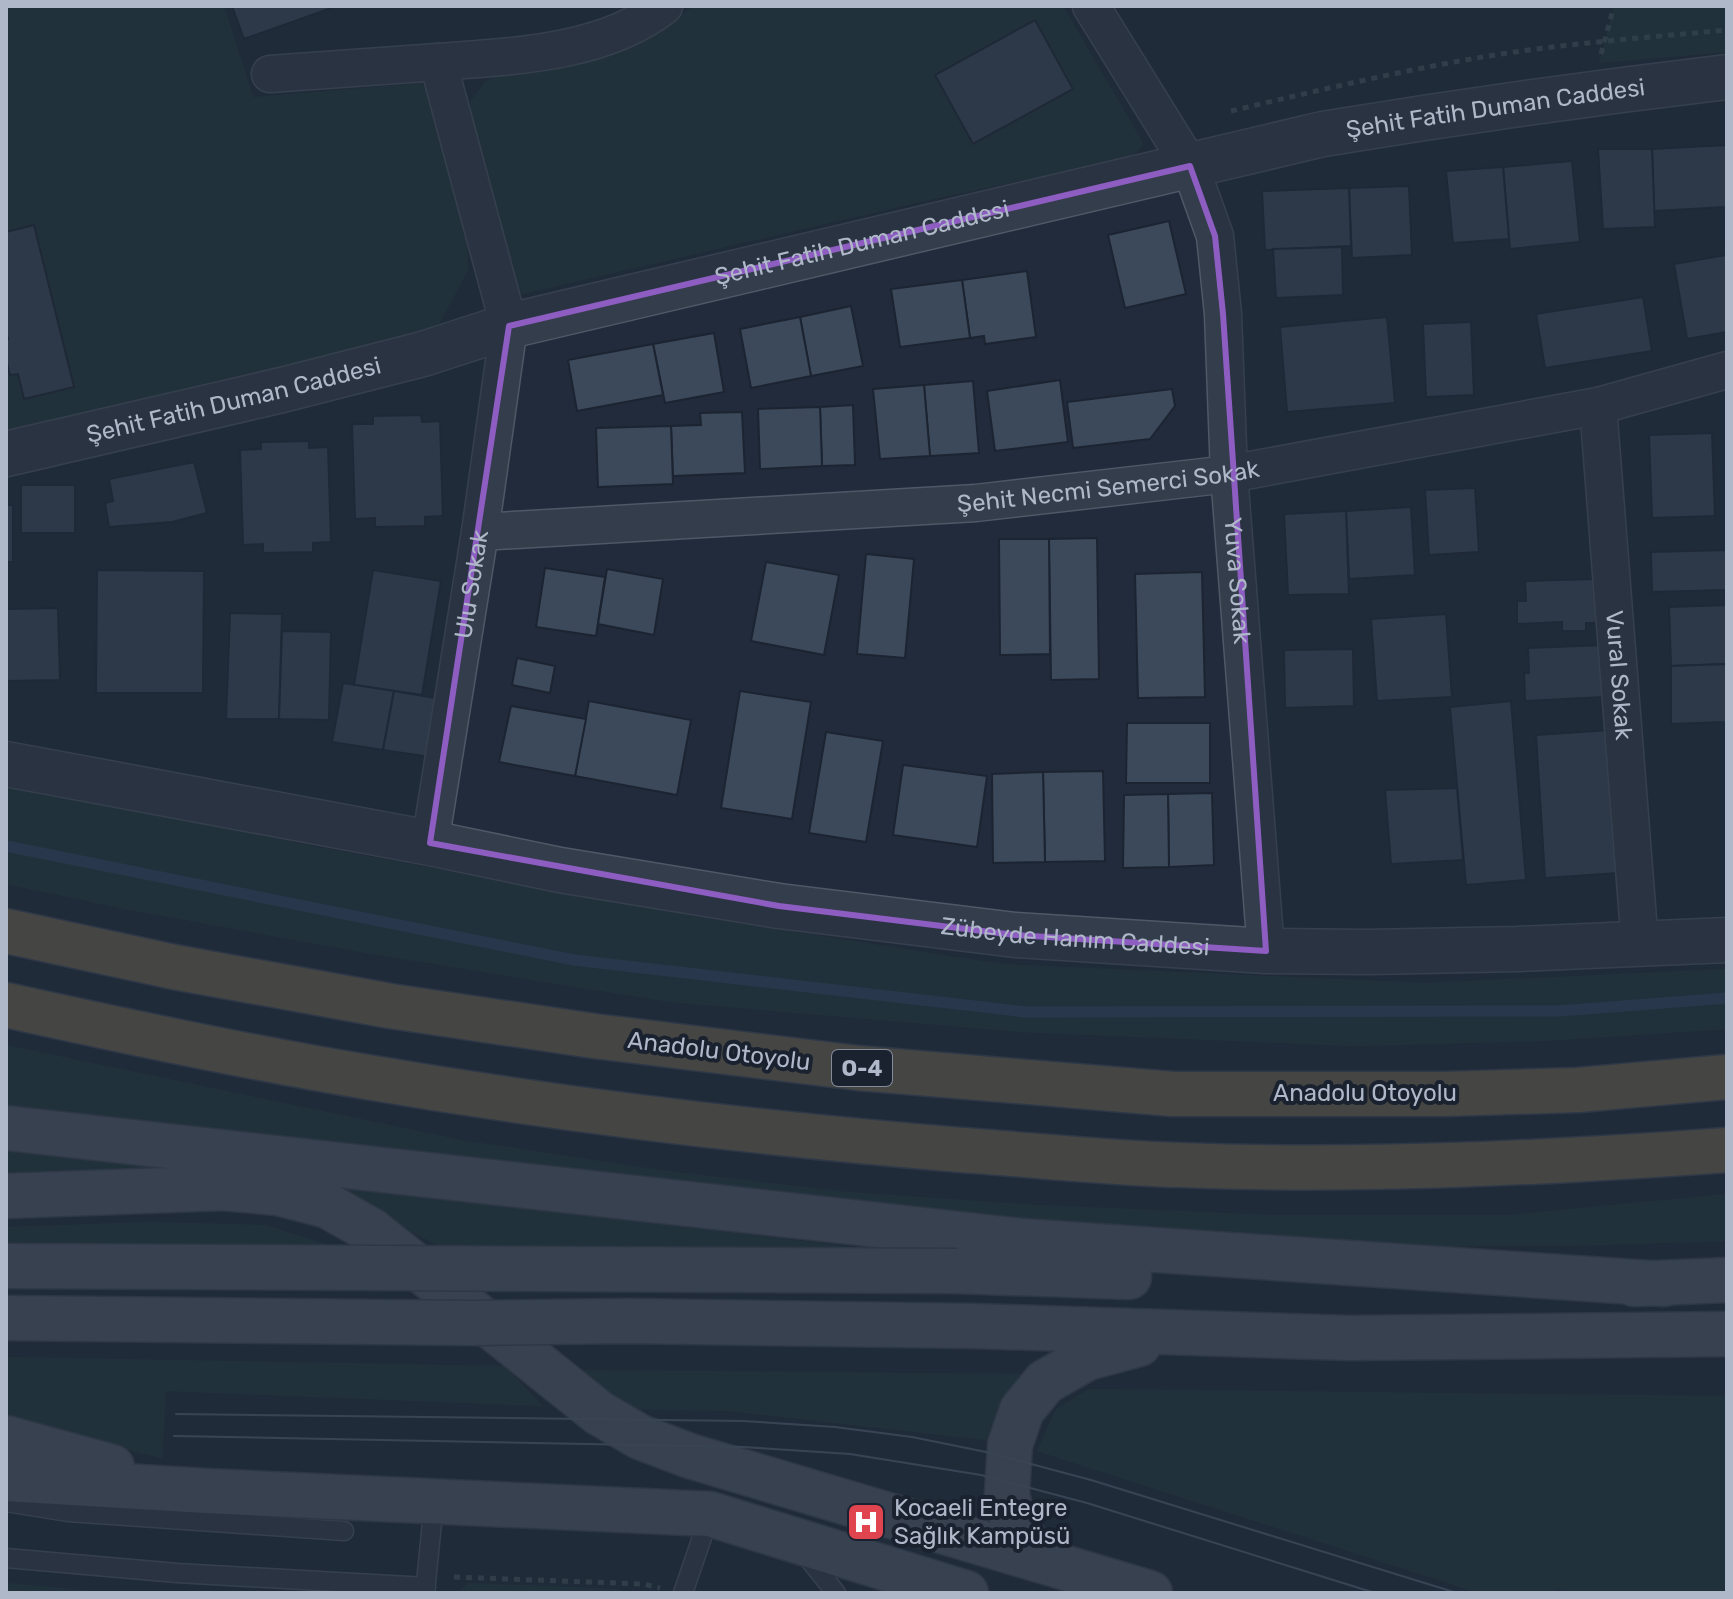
<svg xmlns="http://www.w3.org/2000/svg" width="1733" height="1599" font-family="Rubik,sans-serif">
	<style>
		.green { fill: #23393c }
		.lines { fill: none; stroke-linecap: round; stroke-linejoin: round }
		.stream { stroke: #334664; stroke-width: 11 }
		.building { fill: #3c495b; stroke: #1c2432; stroke-width: 2 }
		.service-casing { stroke: #4f5866; stroke-width: 21 }
		.minor-casing { stroke: #4f5866; stroke-width: 39 }
		.tertiary-casing { stroke: #4f5866; stroke-width: 47 }
		.primary-casing { stroke: #3e4655; stroke-width: 47 }
		.motorway-casing { stroke: #3f4856; stroke-width: 47 }
		.path { stroke: #40565a; stroke-width: 5; stroke-dasharray: 6 6; stroke-linecap: butt }
		.service { stroke: #343d4b; stroke-width: 18 }
		.minor { stroke: #343d4b; stroke-width: 36 }
		.tertiary { stroke: #343d4b; stroke-width: 44 }
		.primary { stroke: #525c6c; stroke-width: 44 }
		.motorway { stroke: #726651; stroke-width: 44 }
		.tram { stroke: #566173; stroke-width: 2 }
		.primary-bridge-casing { stroke: #3e4655; stroke-width: 47; stroke-linecap: butt }
		.primary-bridge { stroke: #525c6c; stroke-width: 44 }
		.marked { fill: none; stroke: #8d5dc2; stroke-width: 6; stroke-linejoin: round }
		.labels { text-anchor: middle; stroke-width: 8; stroke-linejoin: round; paint-order: stroke }
		.shield { fill: #1a2230; stroke: #828b9a; stroke-width: 2 }
		.shield-label { font-size: 22px; font-weight: bold; fill: #afb8c8 }
		.street-label { font-size: 24px; fill: #afb8c8; stroke: #1a2230 }
		.poi-label { font-size: 24px; fill: #afb8c8; stroke: #1a2230; text-anchor: start }
	</style>
	<rect width="100%" height="100%" fill="#212b3b"/>
	<!-- green -->
	<g class="green">
		<path d="M6,6H224L253,97L422,83L444,139L466,221L468,270L438,326L404,341L6,435Z"/>
		<path d="M694,6H1063L1143,143L1137,152L1124,159L924,201L518,295L472,126L470,102L485,82L503,72L667,24Z"/>
		<path d="M1614,6H1727V52L1599,63Z"/>
		<path d="M6,784L313,846L699,917L1001,964L1425,983L1727,969V1029L1544,1041L1354,1046L1020,1032L670,1002L372,954L125,909L6,884Z"/>
		<path d="M6,1045L461,1140L659,1170L847,1192L1037,1205L1273,1215H1509L1727,1194V1241L1564,1246H1330L1021,1231L6,1111Z"/>
		<path d="M6,1148L879,1250L457,1255L341,1196L6,1185Z"/>
		<path d="M149,1222L265,1225L334,1247L6,1248V1227Z"/>
		<path d="M6,1357L504,1366L543,1406L166,1391L162,1458L6,1421Z"/>
		<path d="M583,1370L1028,1374L986,1440L729,1411L620,1409Z"/>
		<path d="M1089,1389L1715,1396L1727,1395V1593H1571L1558,1589L1557,1593H1479L1037,1451L1056,1409Z"/>
		<path d="M6,1583L113,1593H6Z"/>
		<path d="M468,1583L618,1589L626,1593H457Z"/>
	</g>
	<g class="lines">
		<!-- stream -->
		<path class="stream" d="M6,846L574,960L1026,1012L1559,1011L1727,998"/>
	</g>
	<!-- building -->
	<g class="building">
		<path d="M232,6H337L244,39Z"/>
		<path d="M1035,20L1073,89L973,144L935,75Z"/>
		<path d="M1727,145V207L1654,211L1652,149Z"/>
		<path d="M1598,149H1652L1655,227L1603,229Z"/>
		<path d="M1572,161L1580,242L1510,249L1503,167Z"/>
		<path d="M1503,167L1509,239L1453,243L1446,171Z"/>
		<path d="M1409,186L1412,255L1352,258L1349,188Z"/>
		<path d="M1349,188L1351,246L1265,250L1262,191Z"/>
		<path d="M1169,221L1186,294L1125,308L1108,235Z"/>
		<path d="M34,225L74,387L24,399L18,374L10,375L6,359V339H8L6,331V232Z"/>
		<path d="M1342,247L1343,295L1276,298L1273,249Z"/>
		<path d="M1726,255L1727,332L1687,339L1674,264Z"/>
		<path d="M1027,271L1036,337L985,344L984,336L970,338L962,280Z"/>
		<path d="M962,280L970,338L900,347L891,289Z"/>
		<path d="M1643,297L1652,351L1545,368L1536,314Z"/>
		<path d="M851,306L863,366L811,376L800,317Z"/>
		<path d="M800,317L811,376L751,388L740,329Z"/>
		<path d="M1387,317L1395,403L1287,412L1280,327Z"/>
		<path d="M1471,322L1474,395L1426,397L1423,324Z"/>
		<path d="M714,333L724,392L665,403L653,344Z"/>
		<path d="M653,344L663,395L577,411L568,360Z"/>
		<path d="M1060,380L1068,442L995,451L987,391Z"/>
		<path d="M973,381L979,453L930,456L924,385Z"/>
		<path d="M924,385L930,456L880,459L873,389Z"/>
		<path d="M1172,389L1175,406L1150,439L1073,448L1067,402Z"/>
		<path d="M853,405L855,465L822,466L820,407Z"/>
		<path d="M820,407L822,466L760,469L758,409Z"/>
		<path d="M742,412L745,473L673,476L671,426L701,425L700,413Z"/>
		<path d="M421,415L422,422L440,421L443,516L425,517V526L375,527V518L355,519L352,424H373V416Z"/>
		<path d="M671,426L673,484L598,487L596,428Z"/>
		<path d="M1712,433L1715,516L1652,518L1649,435Z"/>
		<path d="M309,441V448L328,447L331,542L313,543V552L263,553V544L243,545L240,450L261,449V442Z"/>
		<path d="M194,462L207,513L172,522L109,527L105,503L113,501L109,479Z"/>
		<rect x="21" y="485" width="54" height="48"/>
		<path d="M1475,488L1479,552L1429,555L1425,490Z"/>
		<rect x="6" y="505" width="7" height="57"/>
		<path d="M1411,507L1415,575L1349,579L1346,511Z"/>
		<path d="M1346,511L1349,594L1288,595L1284,514Z"/>
		<path d="M1097,538L1099,679L1051,680L1049,539Z"/>
		<path d="M999,539H1049L1050,654L1000,655Z"/>
		<path d="M1726,550L1727,590L1652,592L1651,552Z"/>
		<path d="M866,554L914,559L905,658L857,654Z"/>
		<path d="M766,562L839,575L824,655L751,641Z"/>
		<path d="M545,568L605,577L596,636L536,627Z"/>
		<path d="M607,569L663,579L654,635L598,624Z"/>
		<path d="M97,570L204,571L203,693H96Z"/>
		<path d="M373,570L441,581L422,695L354,685Z"/>
		<path d="M1202,572L1205,697L1138,698L1135,574Z"/>
		<path d="M1595,579L1597,623H1586V631H1562V622L1517,624V601H1526L1525,581Z"/>
		<path d="M1727,605V664L1671,666L1669,607Z"/>
		<path d="M58,608L60,680L6,681V609Z"/>
		<path d="M230,613L282,614L279,719H226Z"/>
		<path d="M1446,614L1452,697L1377,701L1371,619Z"/>
		<path d="M282,631L331,632L329,720L279,719Z"/>
		<path d="M1603,645L1605,697L1525,701L1524,673H1529L1528,648Z"/>
		<path d="M1353,649L1354,706L1285,708L1284,650Z"/>
		<path d="M517,658L555,666L550,693L512,685Z"/>
		<path d="M1727,664V722L1671,724V666Z"/>
		<path d="M343,683L394,691L383,750L332,742Z"/>
		<path d="M394,691L441,699L430,757L383,750Z"/>
		<path d="M740,691L811,702L792,819L721,808Z"/>
		<path d="M589,701L691,720L677,795L575,776Z"/>
		<path d="M1511,701L1526,880L1466,885L1450,707Z"/>
		<path d="M511,706L586,719L575,776L499,762Z"/>
		<path d="M1127,723H1210V783H1126Z"/>
		<path d="M1610,730L1619,873L1545,878L1536,735Z"/>
		<path d="M826,732L883,741L866,842L809,833Z"/>
		<path d="M903,765L987,776L977,847L893,835Z"/>
		<path d="M1103,771L1105,861L1045,862L1043,772Z"/>
		<path d="M1043,772L1045,862L993,863L992,774Z"/>
		<path d="M1457,788L1463,860L1391,864L1385,790Z"/>
		<path d="M1212,793L1214,865L1169,867L1168,794Z"/>
		<path d="M1168,794L1169,867L1123,868L1124,795Z"/>
	</g>
	<g class="lines">
		<defs>
			<g id="service">
				<path d="M6,1502L68,1512L344,1531"/>
				<path d="M804,1553L836,1593"/>
				<path d="M6,1558L177,1573L426,1587"/>
				<path d="M425,1593L434,1502"/>
				<path d="M683,1593L710,1514"/>
			</g>
			<g id="minor">
				<path id="s1" d="M1091,6L1190,166L1215,236L1223,314L1229,474L1266,951"/>
				<path d="M270,74L438,62"/>
				<path id="s2" d="M1598,406L1640,945"/>
				<path id="s3" d="M480,532L976,503L1229,474L1598,406L1727,370"/>
				<path id="s4" d="M430,843L480,532L509,326L438,62C513,56 602,54 664,6"/>
			</g>
			<g id="tertiary">
				<path id="s5" d="M6,454L282,390L423,354L509,326L1323,134C1457,112 1592,93 1727,77"/>
				<path id="s6" d="M6,764L430,843L560,870L779,906L1015,935L1266,951L1369,952L1517,949L1727,940"/>
			</g>
			<g id="primary">
				<path d="M6,1128L1022,1241L1664,1284"/>
				<path d="M6,1196L223,1188L278,1193L328,1206L372,1231L599,1413L640,1437L690,1456L1150,1593"/>
				<path d="M957,1271L1129,1277"/>
				<path d="M1634,1284L1727,1280"/>
				<path d="M974,1326L1350,1338L1727,1334"/>
				<path d="M6,1438L112,1467"/>
				<path d="M6,1479L206,1491L710,1514L966,1593"/>
				<path d="M1036,1559L1012,1517L1007,1493L1010,1445L1022,1410L1045,1382L1087,1358L1139,1344"/>
			</g>
			<g id="motorway">
				<path d="M6,931L174,967L390,1006L594,1036L858,1068L1173,1094H1445L1578,1090L1727,1077"/>
				<path d="M6,1005C128,1032 250,1058 373,1078C568,1111 765,1134 961,1150C1034,1155 1106,1163 1179,1165C1361,1172 1545,1163 1727,1150"/>
			</g>
		</defs>
		<!-- service casing -->
		<use href="#service" class="service-casing"/>
		<!-- minor casing -->
		<use href="#minor" class="minor-casing"/>
		<!-- tertiary casing -->
		<use href="#tertiary" class="tertiary-casing"/>
		<!-- primary casing -->
		<use href="#primary" class="primary-casing"/>
		<!-- motorway casing -->
		<use href="#motorway" class="motorway-casing"/>
		<!-- path -->
		<g class="path">
			<path d="M1601,54L1614,6"/>
			<path d="M1231,111C1311,92 1391,73 1471,59C1555,44 1642,38 1727,30"/>
			<path d="M454,1577L643,1584L660,1588"/>
		</g>
		<!-- service -->
		<use href="#service" class="service"/>
		<!-- minor -->
		<use href="#minor" class="minor"/>
		<!-- tertiary -->
		<use href="#tertiary" class="tertiary"/>
		<!-- primary -->
		<use href="#primary" class="primary"/>
		<!-- motorway -->
		<use href="#motorway" class="motorway"/>
		<!-- tram -->
		<g class="tram">
			<path d="M176,1414L743,1421L835,1427L912,1437L986,1452L1091,1480L1457,1593"/>
			<path d="M174,1436L743,1447L850,1454L981,1475L1087,1503L1375,1593"/>
		</g>
		<defs>
			<g id="primary-bridge">
				<path d="M6,1266L957,1271"/>
				<path d="M6,1318L474,1323L626,1321L974,1326"/>
			</g>
		</defs>
		<!-- primary-bridge casing -->
		<use href="#primary-bridge" class="primary-bridge-casing"/>
		<!-- primary-bridge -->
		<use href="#primary-bridge" class="primary-bridge"/>
	</g>
	<!-- marked area -->
	<path d="M0 0H1733V1599H0ZM1190,166L1215,236L1223,314L1266,951L1015,935L779,906L430,843L509,326Z" fill="#212b3b" fill-opacity=".55" fill-rule="evenodd"/>
	<path class="marked" d="M1190,166L1215,236L1223,314L1266,951L1015,935L779,906L430,843L509,326Z"/>
	<!-- icons -->
	<defs>
		<symbol id="hospital-square" viewBox="-11 -11 22 22"><rect x="-9" y="-9" width="18" height="18" rx="4" fill="#e0444e" stroke="#1a2230"/><path d="M-5-5h3v3.5h4V-5h3V5h-3V1.5h-4V5h-3Z" fill="#fff"/></symbol>
	</defs>
	<g fill-rule="evenodd">
		<use href="#hospital-square" x="844" y="1500" width="44" height="44"/>
	</g>
	<g class="labels">
		<!-- shield labels -->
		<rect class="shield" x="832" y="1050" width="60" height="36" rx="6"/>
		<g class="shield-label">
			<text x="862" y="1076">O-4</text>
		</g>
		<!-- street labels -->
		<g class="street-label">
			<text dy="8" stroke="none"><textPath href="#s5" startOffset="1530">Şehit Fatih Duman Caddesi</textPath></text>
			<text dy="8" stroke="none"><textPath href="#s5" startOffset="882">Şehit Fatih Duman Caddesi</textPath></text>
			<text dy="8" stroke="none"><textPath href="#s5" startOffset="234">Şehit Fatih Duman Caddesi</textPath></text>
			<text dy="8" stroke="none"><textPath href="#s3" startOffset="630">Şehit Necmi Semerci Sokak</textPath></text>
			<text dy="8" stroke="none"><textPath href="#s1" startOffset="608">Yuva Sokak</textPath></text>
			<text dy="8" stroke="none"><textPath href="#s4" startOffset="262">Ulu Sokak</textPath></text>
			<text dy="8" stroke="none"><textPath href="#s2" startOffset="270">Vural Sokak</textPath></text>
			<text dy="8" stroke="none"><textPath href="#s6" startOffset="1084">Zübeyde Hanım Caddesi</textPath></text>
			<text transform="translate(719 1051) rotate(7)" y="8">Anadolu Otoyolu</text>
			<text x="1365" y="1101">Anadolu Otoyolu</text>
		</g>
		<!-- poi labels -->
		<g class="poi-label">
			<text x="894" y="1516">Kocaeli Entegre<tspan x="894" dy="28">Sağlık Kampüsü</tspan></text>
		</g>
	</g>
	<!-- border -->
	<rect width="1733" height="1599" fill="none" stroke="#afb8c8" stroke-width="16"/>
</svg>
